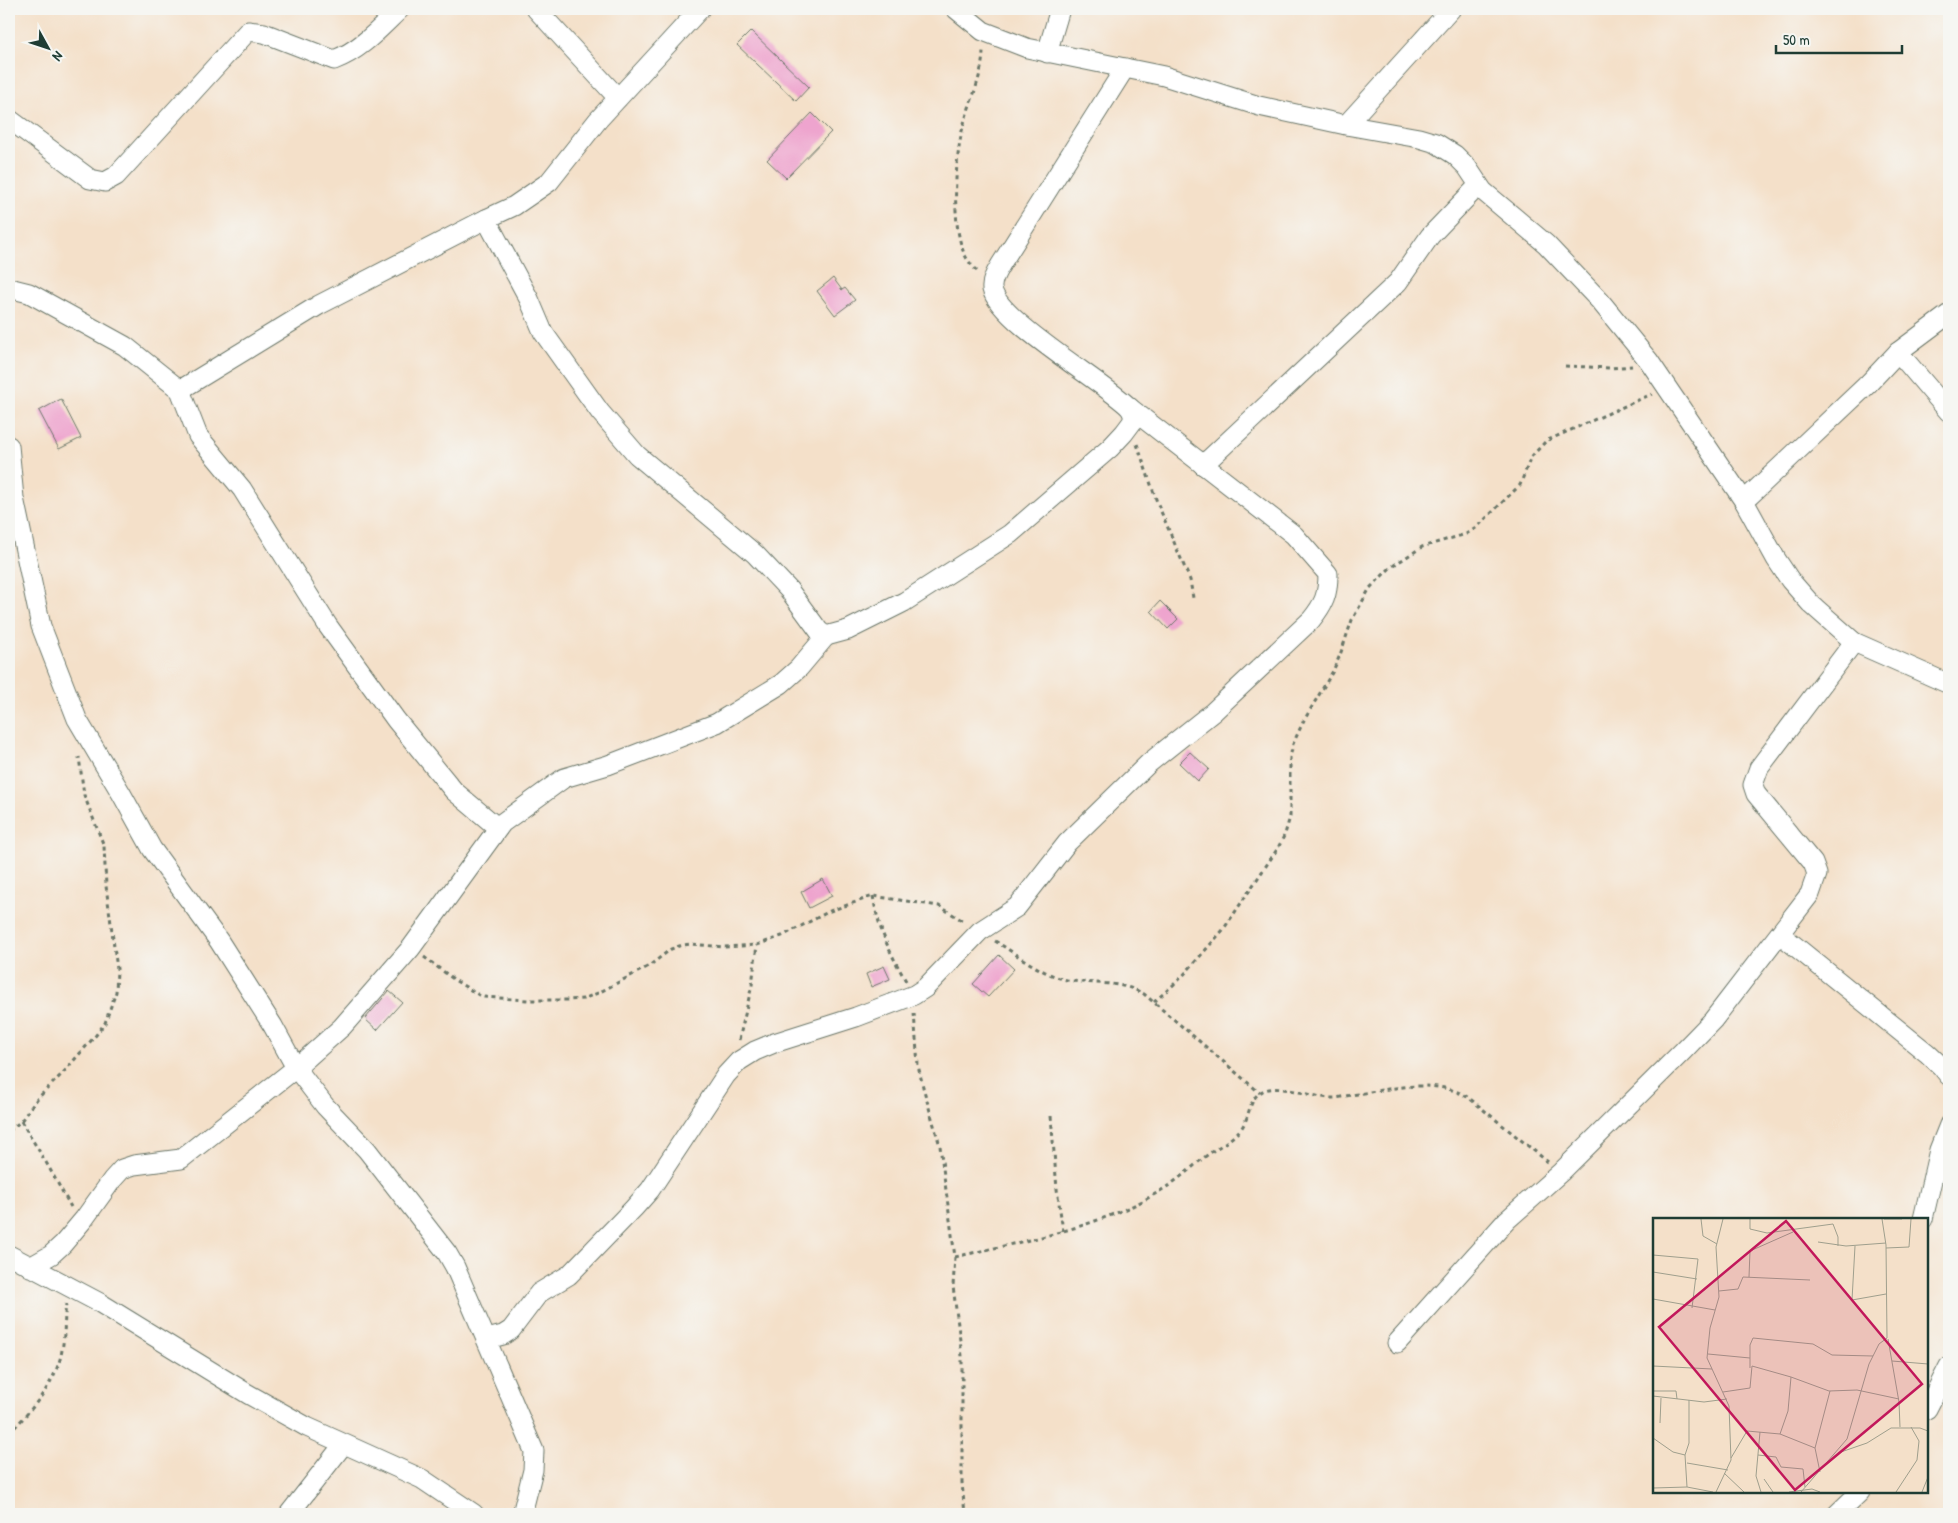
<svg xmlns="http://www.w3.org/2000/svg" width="1958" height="1523" font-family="'Patrick Hand',sans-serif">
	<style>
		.building { fill: #eea4ce }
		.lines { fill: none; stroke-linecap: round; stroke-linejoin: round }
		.street-casing { stroke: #6a7668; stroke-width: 21 }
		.path { stroke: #6a7668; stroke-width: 3; stroke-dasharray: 4 4; stroke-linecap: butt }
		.street { stroke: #fff; stroke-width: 19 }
		.inset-road { fill: none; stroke: #9f9f8d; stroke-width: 1 }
		.view { fill: #c2185b; fill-opacity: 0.15; stroke: #c2185b; stroke-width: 2.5 }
		.inset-edge { fill: none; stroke: #1f3d34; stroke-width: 2.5 }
	</style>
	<rect width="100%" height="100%" fill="#f6f6f2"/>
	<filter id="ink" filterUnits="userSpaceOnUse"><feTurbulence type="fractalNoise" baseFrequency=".02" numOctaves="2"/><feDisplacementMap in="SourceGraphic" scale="10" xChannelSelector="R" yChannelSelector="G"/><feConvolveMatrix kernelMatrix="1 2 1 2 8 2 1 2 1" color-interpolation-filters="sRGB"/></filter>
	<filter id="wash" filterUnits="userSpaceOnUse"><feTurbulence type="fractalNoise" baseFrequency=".0096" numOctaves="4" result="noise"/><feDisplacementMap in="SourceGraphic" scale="20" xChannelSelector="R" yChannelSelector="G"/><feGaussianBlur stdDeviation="1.12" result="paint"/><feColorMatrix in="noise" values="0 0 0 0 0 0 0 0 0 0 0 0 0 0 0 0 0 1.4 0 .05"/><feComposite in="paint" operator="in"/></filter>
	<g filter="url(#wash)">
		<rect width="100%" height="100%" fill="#f4e0c9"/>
		<g id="blocks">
			<!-- building -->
			<g class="building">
				<path d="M751,31L809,87L796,101L737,45Z"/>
				<path d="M812,113L831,132L786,178L767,160Z"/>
				<path d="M833,278L842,290L845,288L855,300L835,315L817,291Z"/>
				<path d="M61,399L81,438L59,449L39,411Z"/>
				<path d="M1160,601L1178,619L1168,629L1151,611Z"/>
				<path d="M1190,752L1209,769L1198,781L1179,763Z"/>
				<path d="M823,879L832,896L809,908L801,892Z"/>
				<path d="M999,955L1014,969L988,997L973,984Z"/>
				<path d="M884,966L890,979L871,987L866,974Z"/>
				<path d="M389,991L402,1002L377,1030L365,1019Z"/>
			</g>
		</g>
	</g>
	<g filter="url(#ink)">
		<use href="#blocks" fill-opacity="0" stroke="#6a7668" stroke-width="1"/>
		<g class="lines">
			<defs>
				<g id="street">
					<path d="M536,9L618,98"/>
					<path d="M700,9L598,120L549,182L514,206L486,219L529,299L543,332L600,412L637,455L755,554L789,590L819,631L826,636L848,630L904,602L1010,534L1110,448L1124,433L1133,421V414L1130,408C1104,382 999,321 992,289C991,280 997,271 1001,264L1125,68"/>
					<path d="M956,9L983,31L1027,48L1164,76L1259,106L1346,125L1419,138L1436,143L1455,155L1467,167L1483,191L1546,244L1600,301L1649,361L1744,501L1776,559L1790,580L1811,604L1854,642L1949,684"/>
					<path d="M1047,53L1060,9"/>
					<path d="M9,119L90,179L105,182L116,176L248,31L264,33L334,60C361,50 380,28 400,9"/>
					<path d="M1346,125L1451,9"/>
					<path d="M9,288L29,293L125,346L180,390L198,436L242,489L328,626L396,720L454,791L498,828"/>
					<path d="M1898,352L1949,412"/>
					<path d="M180,390L319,305L486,219"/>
					<path d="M9,446L14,498L41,626L77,719L121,793L152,849L219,941L273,1026L296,1068L325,1106L367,1150L447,1253L455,1267L534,1451L533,1470L522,1514"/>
					<path d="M1203,465L1398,282L1430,236L1478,186"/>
					<path d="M1744,501L1868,384L1898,352L1949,314"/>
					<path d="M1780,934L1927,1053L1941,1066L1949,1076"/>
					<path d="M1923,1219L1939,1150L1949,1125"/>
					<path d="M9,1255L100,1303L248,1394L307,1427L422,1479L474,1514"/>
					<path d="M30,1267L51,1255L63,1244L84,1219L112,1180L122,1169L134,1165L181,1159L296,1068L342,1027L411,948L502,823L564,778L608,765L717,723L781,684L799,668L826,636"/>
					<path d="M487,1339L503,1335L511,1330L539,1293L569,1275L634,1208L650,1190L726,1075L739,1061L755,1051L774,1043L856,1017L914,995L925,988L980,931L1017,907L1067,843L1149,763L1213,712L1311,620C1324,604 1328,595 1328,574L1294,535L1130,408"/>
					<path d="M1397,1343L1507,1220L1561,1172L1683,1051L1713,1020L1810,894L1817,874L1813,863L1756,794L1753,785L1759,768L1854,642"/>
					<path d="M1927,1409L1949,1366"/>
					<path d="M289,1514L343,1445"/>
					<path d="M1837,1514L1860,1492"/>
				</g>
			</defs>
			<!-- street casing -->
			<use href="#street" class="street-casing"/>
			<!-- path -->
			<g class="path">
				<path d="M977,271C972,266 967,260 964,253C951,223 955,158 963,127C970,101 983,76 983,49"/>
				<path d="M1565,366L1611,368L1632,366"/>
				<path d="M1137,444L1157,502L1190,580L1193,598"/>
				<path d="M873,896C879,931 889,951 906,981"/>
				<path d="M995,941C1018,955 1041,974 1067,980C1094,985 1119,980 1144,994L1260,1093"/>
				<path d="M424,957L456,981L482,997L529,1000H567L583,999L600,992L649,966L671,949L682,945L691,944L724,947L757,945L782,936L830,911L873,896L939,906L965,922"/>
				<path d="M1154,1002L1181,978L1223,930L1278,848L1285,834L1290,817V758L1293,744L1303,722L1333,671L1340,655L1352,620L1370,588L1391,567L1422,547L1466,534L1476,528L1520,485L1531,457L1546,441L1652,394"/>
				<path d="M914,1013L918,1065L923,1087L940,1146L955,1257L953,1286L962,1356V1483L965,1514"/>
				<path d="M739,1040L752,985L757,945"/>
				<path d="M1051,1116L1057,1189L1063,1231"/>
				<path d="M21,1121L47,1164L71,1207"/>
				<path d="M9,1131L21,1121L37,1099L62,1074L96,1035L105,1023L116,992L117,969L106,886L104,846L84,795L79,757"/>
				<path d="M1949,1230C1946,1239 1946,1254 1949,1263"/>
				<path d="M955,1257C1027,1240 1113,1226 1175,1181C1187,1172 1198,1162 1210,1153C1220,1146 1232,1139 1240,1130C1251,1118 1247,1097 1265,1090C1283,1084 1313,1098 1332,1098C1339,1098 1345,1096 1351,1095C1388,1090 1435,1076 1469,1098L1548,1162"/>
				<path d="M9,1433C31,1411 57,1382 62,1350C65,1335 64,1319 66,1304"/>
			</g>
			<!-- street -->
			<use href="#street" class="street"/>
		</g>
	</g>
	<!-- overview -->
	<g transform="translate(1653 1218)">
		<rect width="275" height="275" fill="#f4e0c9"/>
		<path class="inset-road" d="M48,1L50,18L64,26M97,1V11L114,15L180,6L185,19V28M231,1H249M165,24L193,28L233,25M202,28L199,82L233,76M233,30L256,29L258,1M0,37L45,41L39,90M0,54L44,61M96,59L97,33L140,14M66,73L85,71L90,59L157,62M0,81L62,92M235,121L246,184L247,209M55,136L97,140M239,143L275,146M0,148L59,151M97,150V127L100,120L160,126L179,137L220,138M138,159L176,173L204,172L246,181M0,173H23L24,181M70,174L97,170L99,148L138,159L135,193L127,216L94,213L78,240M0,178L51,184L74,181M7,205L8,180M107,214L103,258L108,274M127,216L162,230M0,220L20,234L32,237L34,269M185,235L214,225L238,210H267L275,213M32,237L36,225V182M105,237L123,239L128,249L150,251L152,269M34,245L75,252M167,254L162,230L177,173M71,255L91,274M111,261L120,274M0,270L34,269L60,274M63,274L78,242L76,188L54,140L57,110L66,79L63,29L70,1M136,274L159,271L167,274M148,274L194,221L216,146L226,126L234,120L233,27L229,1M243,274L264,242L266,223L258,209M269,274L275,259"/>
		<path class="view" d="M133,3L269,166L142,272L6,109Z"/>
		<rect width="275" height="275" class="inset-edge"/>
	</g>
	<!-- margin -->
	<rect width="1958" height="1523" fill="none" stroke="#f6f6f2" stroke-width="30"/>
	<!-- north arrow -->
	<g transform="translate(48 48) rotate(130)" stroke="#f6f6f2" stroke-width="4" paint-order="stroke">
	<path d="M0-4L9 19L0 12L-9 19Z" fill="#1f3d34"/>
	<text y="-8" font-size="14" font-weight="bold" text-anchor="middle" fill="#1f3d34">N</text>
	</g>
	<!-- scale -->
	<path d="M1776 45v8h126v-8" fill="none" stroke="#1f3d34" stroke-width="2.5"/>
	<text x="1783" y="45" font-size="15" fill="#1f3d34" stroke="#f6f6f2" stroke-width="4" paint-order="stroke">50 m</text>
</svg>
